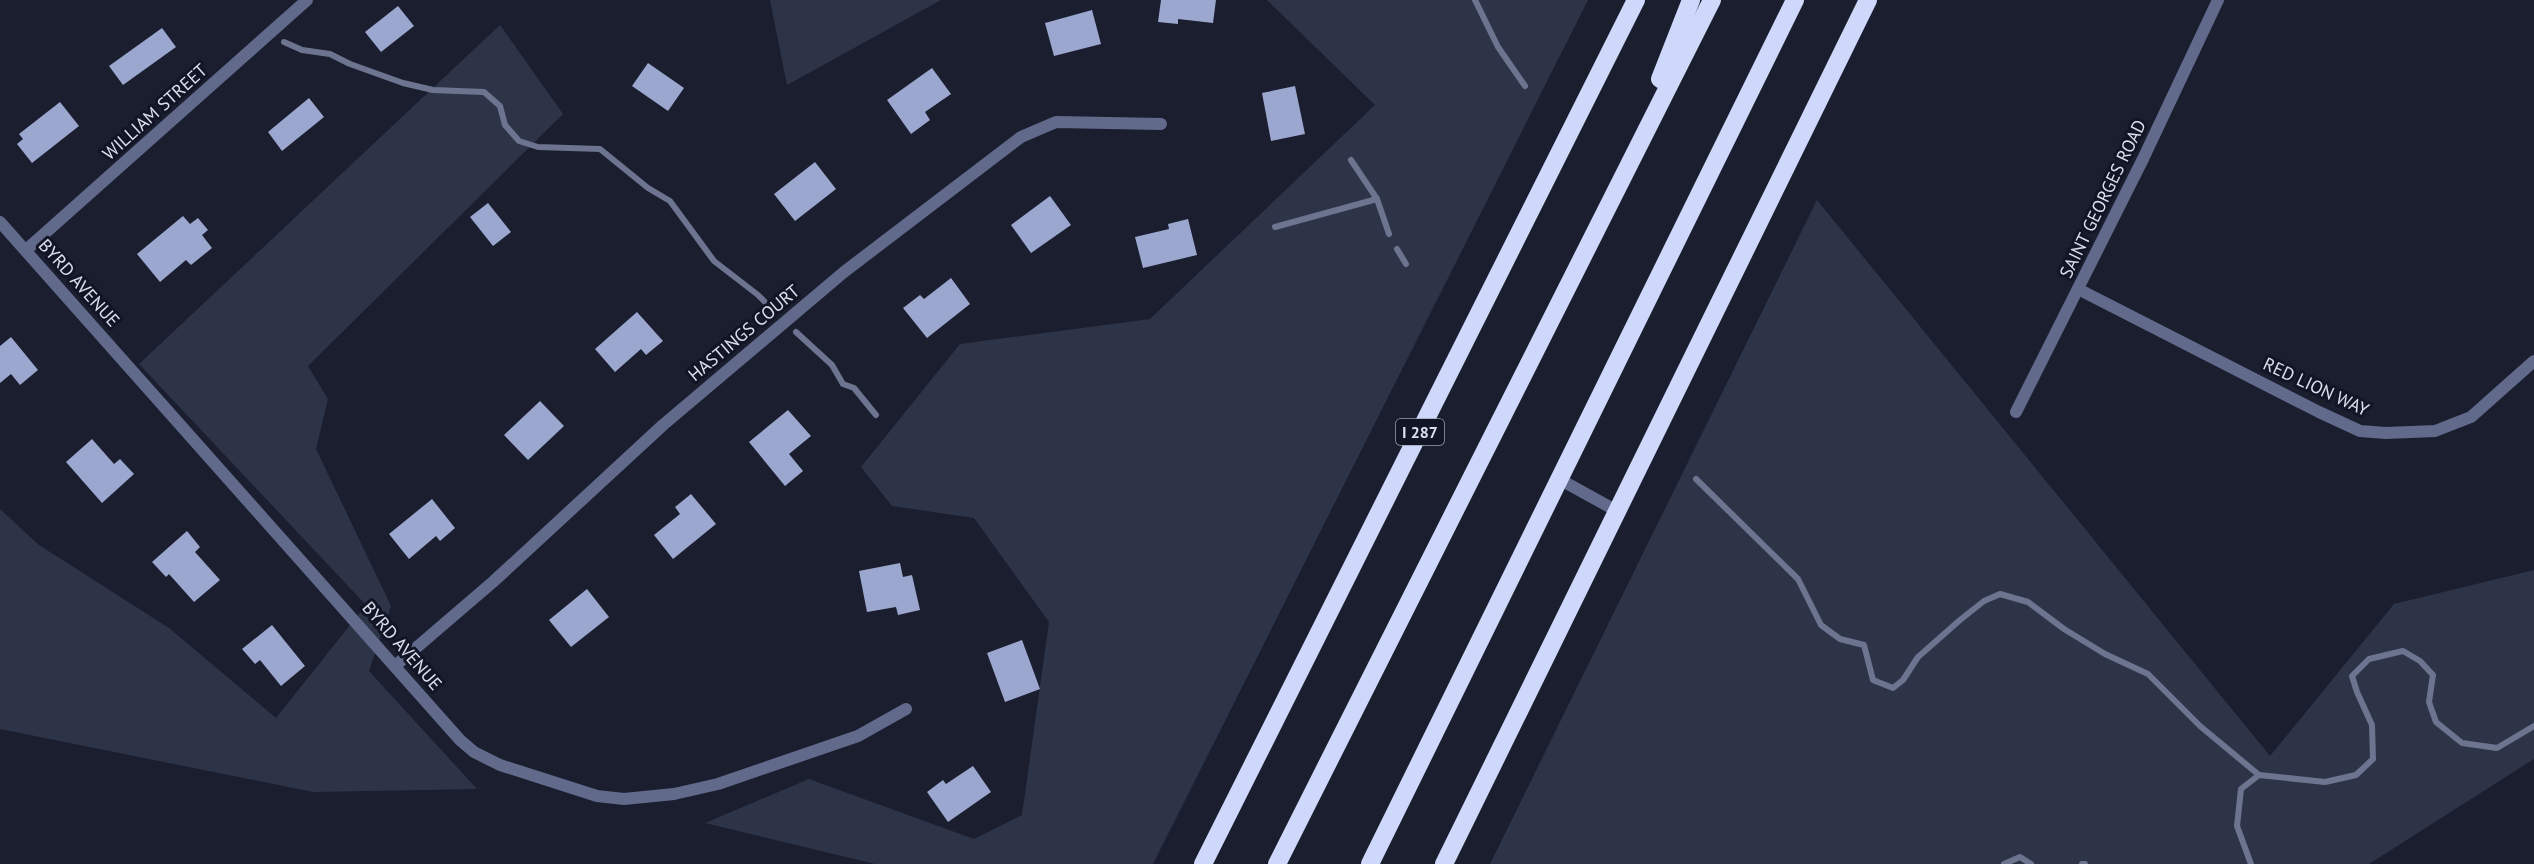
<svg xmlns="http://www.w3.org/2000/svg" width="2534" height="864" font-family="'PT Sans',sans-serif">
	<style>
		.green { fill: #2e3448 }
		.lines { fill: none; stroke-linecap: round; stroke-linejoin: round }
		.stream { stroke: #6d7490; stroke-width: 6 }
		.building { fill: #9ca7cf }
		.lane { stroke: #616a8b; stroke-width: 12 }
		.street { stroke: #616a8b; stroke-width: 12 }
		.highway { stroke: #ced8fa; stroke-width: 18 }
		.labels { text-anchor: middle; stroke-width: 6; stroke-linejoin: round; paint-order: stroke }
		.shield { fill: #111525; stroke: #9fa3b0; stroke-width: 1.5 }
		.shield-label { font-size: 16px; font-weight: bold; fill: #dce0ec }
		.street-label { font-size: 18px; fill: #dce0ec; stroke: #111525 }
	</style>
	<rect width="100%" height="100%" fill="#1a1e2f"/>
	<!-- green -->
	<g class="green">
		<path d="M770,0H941L787,85Z"/>
		<path d="M1267,0H1588L1153,864H875L705,823L809,779L974,839L1022,815L1049,622L974,518L892,506L861,467L960,344L1150,319L1375,105Z"/>
		<path d="M500,25L563,114L308,366L328,399L316,449L391,606L369,671L477,789L313,792L0,729V509L39,545L169,628L276,718L366,605L139,364Z"/>
		<path d="M1817,200L2270,756L2394,604L2534,570V759L2369,864H1490Z"/>
	</g>
	<g class="lines">
		<!-- stream -->
		<g class="stream">
			<path d="M1475,0L1498,47L1525,86"/>
			<path d="M284,42L302,50L330,54L350,64L403,83L433,90L484,92L500,106L505,125L519,141L538,147L600,149L648,188L670,201L714,261L758,295L767,304"/>
			<path d="M1351,160L1377,199L1389,234"/>
			<path d="M1275,227L1377,199"/>
			<path d="M1397,249L1406,264"/>
			<path d="M796,332L832,365L843,384L854,388L876,415"/>
			<path d="M1696,479L1798,579L1821,625L1840,639L1864,645L1873,680L1893,688L1903,680L1918,657L1960,620L1984,601L2000,594L2028,602L2064,629L2105,654L2148,674L2200,726L2259,775"/>
			<path d="M2004,864L2020,857L2031,864"/>
			<path d="M2082,864H2085"/>
			<path d="M2251,864L2237,826L2241,789L2259,775L2325,782L2356,775L2373,759L2372,725L2357,692L2352,676L2369,659L2403,651L2420,661L2433,675L2429,702L2436,722L2462,743L2497,748L2534,726"/>
		</g>
	</g>
	<!-- building -->
	<g class="building">
		<path d="M1161,0H1216L1213,23L1178,19V24L1158,22Z"/>
		<path d="M398,6L414,26L381,52L365,32Z"/>
		<path d="M1092,10L1101,44L1054,56L1045,23Z"/>
		<path d="M162,28L176,47L123,85L109,66Z"/>
		<path d="M648,63L684,88L668,111L632,86Z"/>
		<path d="M932,68L951,94L925,112L930,120L911,134L887,100Z"/>
		<path d="M1295,86L1305,134L1271,141L1262,93Z"/>
		<path d="M309,98L324,117L282,151L268,132Z"/>
		<path d="M60,102L79,126L32,163L17,144L23,139L19,134Z"/>
		<path d="M815,162L836,189L795,221L774,194Z"/>
		<path d="M1050,196L1071,225L1031,253L1011,225Z"/>
		<path d="M488,203L511,232L493,246L470,217Z"/>
		<path d="M183,216L190,224L198,218L208,230L202,235L212,248L191,265L186,260L160,282L137,254Z"/>
		<path d="M1188,219L1197,255L1143,268L1135,237L1169,229L1168,224Z"/>
		<path d="M951,278L970,304L927,338L903,308L920,295L924,299Z"/>
		<path d="M637,312L663,341L646,355L641,349L615,372L595,349Z"/>
		<path d="M11,337L38,370L20,385L11,374L0,383V346Z"/>
		<path d="M540,401L564,426L528,460L504,435Z"/>
		<path d="M788,410L811,436L789,454L803,471L785,486L749,442Z"/>
		<path d="M92,439L114,464L120,459L134,474L102,503L66,462Z"/>
		<path d="M691,494L716,524L673,559L654,535L680,514L675,507Z"/>
		<path d="M432,499L455,528L440,541L436,536L409,559L389,534Z"/>
		<path d="M187,531L200,547L195,552L220,580L194,602L169,574L166,577L152,562Z"/>
		<path d="M900,563L903,577L912,575L920,610L898,615L896,607L867,612L859,571Z"/>
		<path d="M587,589L609,617L571,647L549,620Z"/>
		<path d="M272,625L305,666L281,686L260,660L255,664L242,649Z"/>
		<path d="M1022,640L1040,689L1005,702L987,653Z"/>
		<path d="M973,766L991,792L948,822L927,792L943,780L946,784Z"/>
	</g>
	<g class="lines">
		<!-- lane -->
		<path class="lane" d="M1559,479L1617,511"/>
		<!-- street -->
		<g class="street">
			<path d="M0,222L460,740L474,752L500,765L597,796L624,799L674,794L718,784L858,736L906,709"/>
			<path d="M26,250L307,0"/>
			<path d="M2078,289L2319,412L2360,431L2386,433L2435,431L2471,417L2534,361"/>
			<path d="M2016,412L2143,159L2218,0"/>
			<path d="M395,666L494,581L663,425L844,272L1021,137L1056,122L1161,124"/>
		</g>
		<!-- highway -->
		<g class="highway">
			<path d="M1660,79L1691,0"/>
			<path d="M1203,864L1636,0"/>
			<path d="M1277,864L1712,0"/>
			<path d="M1370,864L1795,0"/>
			<path d="M1444,864L1868,0"/>
		</g>
	</g>
	<g class="labels">
		<!-- shield labels -->
		<rect class="shield" x="1396" y="419" width="48" height="26" rx="4.5"/>
		<g class="shield-label">
			<text x="1420" y="438">I 287</text>
		</g>
		<!-- street labels -->
		<g class="street-label">
			<text transform="translate(155 112) rotate(-42)" y="6">WILLIAM STREET</text>
			<text transform="translate(2103 199) rotate(-64)" y="6">SAINT GEORGES ROAD</text>
			<text transform="translate(79 283) rotate(48)" y="6">BYRD AVENUE</text>
			<text transform="translate(744 333) rotate(-40)" y="6">HASTINGS COURT</text>
			<text transform="translate(2316 387) rotate(25)" y="6">RED LION WAY</text>
			<text transform="translate(402 646) rotate(49)" y="6">BYRD AVENUE</text>
		</g>
	</g>
</svg>
